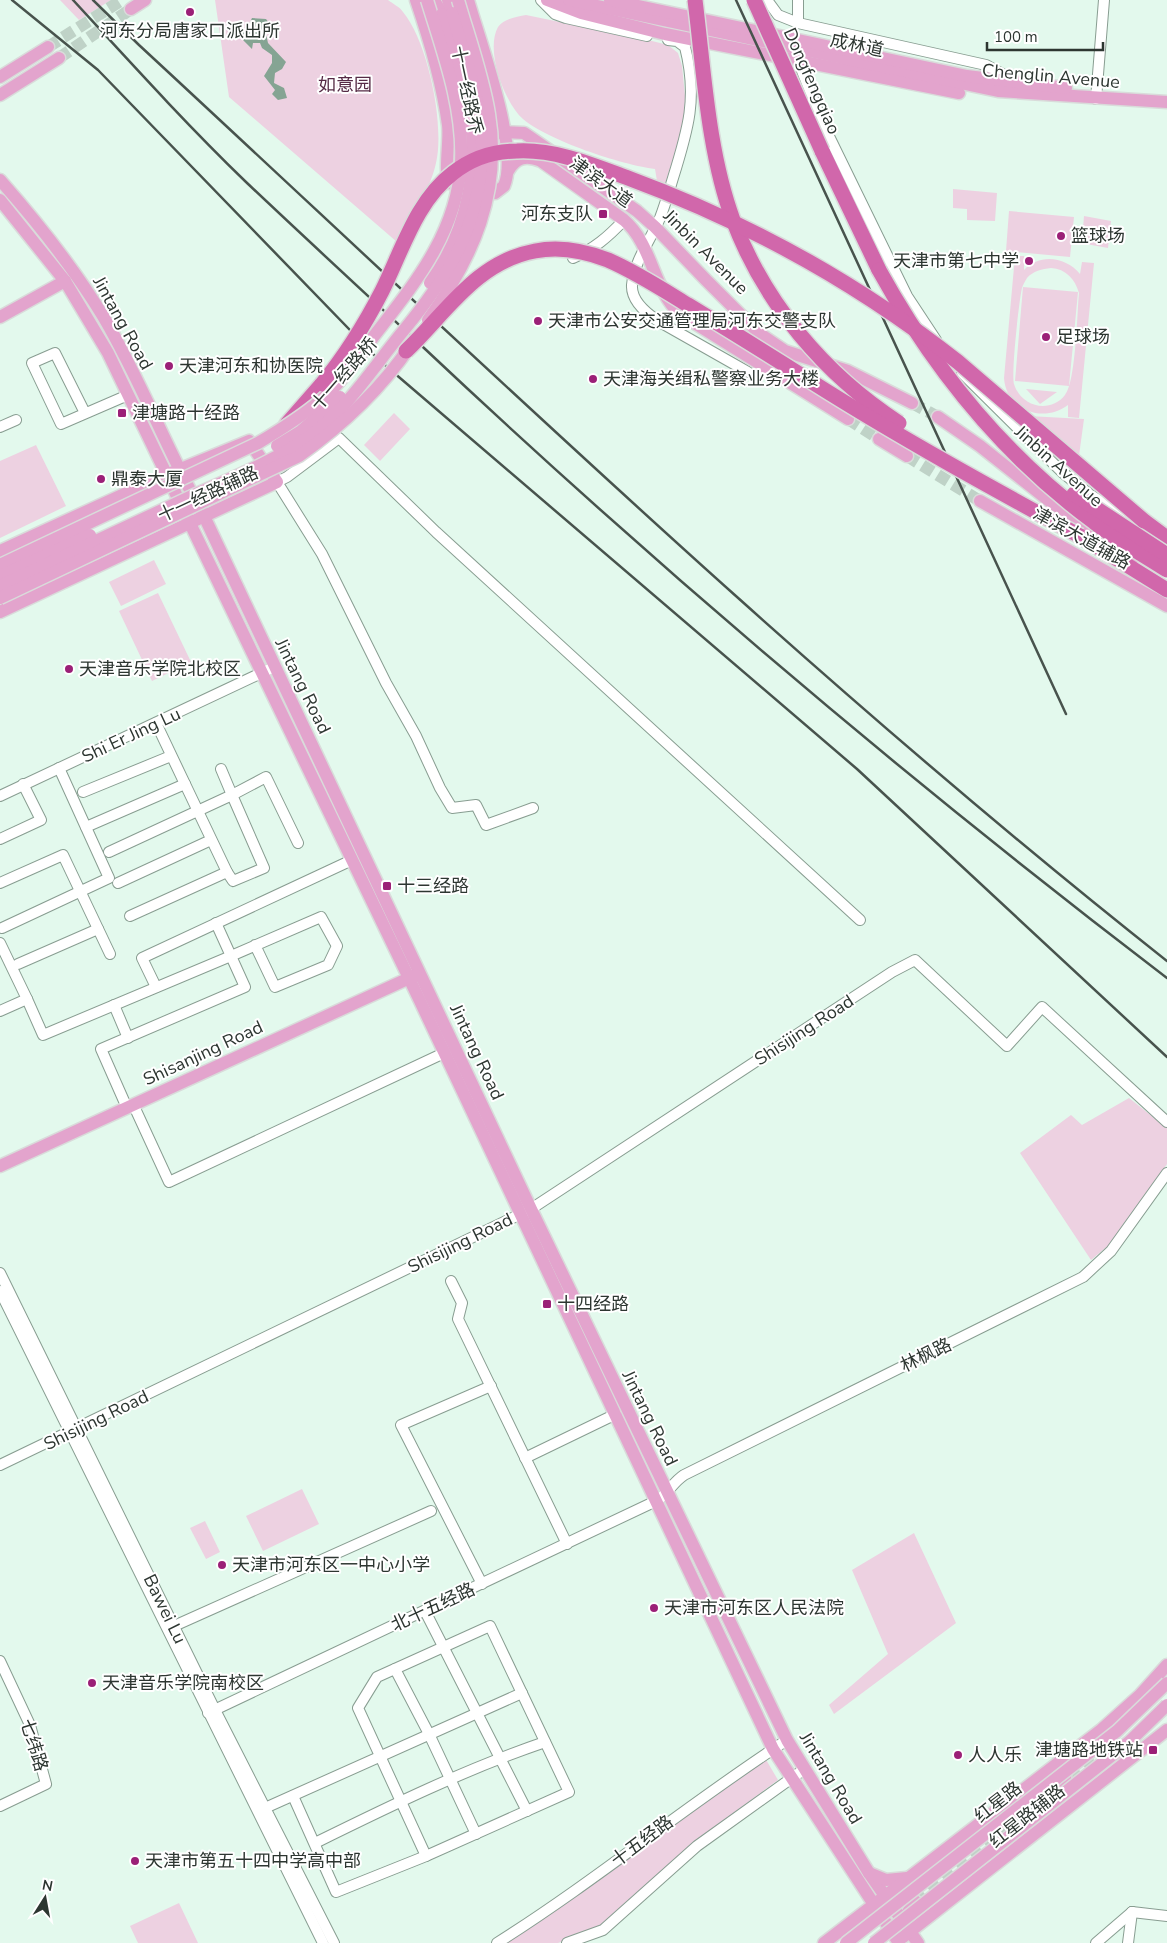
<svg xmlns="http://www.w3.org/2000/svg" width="1167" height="1943" font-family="'Nunito Sans','Noto Sans SC',sans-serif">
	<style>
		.green { fill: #edd1e1; fill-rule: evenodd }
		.water { fill: #85a493 }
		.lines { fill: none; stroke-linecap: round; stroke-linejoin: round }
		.major-tunnel { stroke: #bfd2c7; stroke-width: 12; stroke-dasharray: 12 6; stroke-linecap: butt }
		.minor-casing { stroke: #889d91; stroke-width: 12 }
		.major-casing { stroke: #d9dbda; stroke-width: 15 }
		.highway-casing { stroke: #d9dbda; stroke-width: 18 }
		.minor { stroke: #fff; stroke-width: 10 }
		.major { stroke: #e3a4cd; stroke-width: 12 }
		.highway { stroke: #d167ab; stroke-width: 15 }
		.rail { stroke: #48534d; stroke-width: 2.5 }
		.major-bridge-casing { stroke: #d9dbda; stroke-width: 15; stroke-linecap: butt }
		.highway-bridge-casing { stroke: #d9dbda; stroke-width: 18; stroke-linecap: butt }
		.major-bridge { stroke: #e3a4cd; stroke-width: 12 }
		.highway-bridge { stroke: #d167ab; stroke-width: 15 }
		.poi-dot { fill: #9b2077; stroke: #fff; stroke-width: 2 }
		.labels { text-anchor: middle; stroke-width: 4; stroke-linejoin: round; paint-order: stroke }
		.poi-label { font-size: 18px; fill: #2d3631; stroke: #fff; text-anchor: start }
		.street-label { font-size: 18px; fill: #2d3631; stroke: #fff }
		.park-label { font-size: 18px; fill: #562b46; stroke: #fff }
	</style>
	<rect width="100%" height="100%" fill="#e3f9ed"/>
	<!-- green -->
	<g class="green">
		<path d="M60,0H111L79,20Z"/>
		<path d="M215,0H388C393,4 400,7 403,12C428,42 445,125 436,163C430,191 411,217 397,242L229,97Z"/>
		<path d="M526,15L652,41L668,45L678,53L682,66L685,96L684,125L665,184L657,181L655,169C622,165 547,140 523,119C504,102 485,50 498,27C504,18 517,17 526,15Z"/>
		<path d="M953,189L997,193L995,221L967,220V209L953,208Z"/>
		<path d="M1009,211L1074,217L1070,257L1006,251Z"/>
		<path d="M1084,216L1111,221L1108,248L1086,244L1082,241Z"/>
		<path d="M1015,256H1024V270C1040,253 1066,257 1080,274L1082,262L1094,263L1079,418L1068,417V405C1043,424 1006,410 1004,378ZM1051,268C1066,269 1075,279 1079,293C1077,313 1076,382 1065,395C1050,414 1021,407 1014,384C1011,374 1019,301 1022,288C1023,285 1025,281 1027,278C1033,271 1042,269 1051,268Z"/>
		<path d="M1023,287L1078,292L1069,386L1015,381Z"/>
		<path d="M1026,389L1057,392L1040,404Z"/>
		<path d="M394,413L410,429L380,461L364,445Z"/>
		<path d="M1028,416L1084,419L1078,463Z"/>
		<path d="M36,445L66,506L0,538V461Z"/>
		<path d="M154,560L166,584L121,606L109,582Z"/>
		<path d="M158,593L191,662L152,681L119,611Z"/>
		<path d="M1129,1098L1167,1128V1164L1109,1245L1091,1260L1020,1153L1071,1115L1082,1125Z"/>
		<path d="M302,1489L319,1524L263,1551L246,1516Z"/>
		<path d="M205,1521L220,1552L206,1559L190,1528Z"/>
		<path d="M914,1533L956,1623L834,1714L829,1705L888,1654L852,1570Z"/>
		<path d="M765,1758L778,1780L693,1843L601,1927L558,1943H496Z"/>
		<path d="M179,1903L198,1943H138L130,1926Z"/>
	</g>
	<!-- water -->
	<path class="water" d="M252,18L266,19L269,23L266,34L268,43L286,62L282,69L275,73L274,83L284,88L287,98L278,100L272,94L275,90L264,76L272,63V55L262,48L260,43H253L252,49L243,40V30L251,31L247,28Z"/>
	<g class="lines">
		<!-- major-tunnel -->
		<g class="major-tunnel">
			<path d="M48,47L122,0"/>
			<path d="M59,58L131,9"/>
			<path d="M912,403L938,417"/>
			<path d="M848,419L879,439"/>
			<path d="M907,456L980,501"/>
			<path d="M915,1901L1112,1741"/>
		</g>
		<defs>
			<g id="minor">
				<path d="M541,0L555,14L566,18L647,36"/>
				<path d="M767,0L778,15L798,23L986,65L1015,81"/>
				<path d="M798,23V0"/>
				<path d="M668,40L677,41L685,47C698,97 688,130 673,178C669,191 665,205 660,218C651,239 634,261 632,285C631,300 646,313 658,321L748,372"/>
				<path d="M798,61L823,124L907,296L936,340"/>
				<path d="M1096,99L1104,0"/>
				<path d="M573,258C594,249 608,237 624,220"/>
				<path d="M962,373L1062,472L1089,494L1144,528"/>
				<path d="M85,413L55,353L32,363L61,424L128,395"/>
				<path d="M0,427L16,420"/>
				<path d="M156,723L185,784"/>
				<path d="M221,769L232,795L266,777L298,843"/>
				<path d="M83,792L171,756"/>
				<path d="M0,796L274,667"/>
				<path d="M533,808L486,825L476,805L452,808L440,788L416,736L386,683L322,554L277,482L287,477L339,438L436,532L860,920"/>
				<path d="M86,827L185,784L227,872L130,916"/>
				<path d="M0,839L41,820L23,784"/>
				<path d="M109,852L232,795L264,868L233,881L227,872"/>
				<path d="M0,883L63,855L110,954"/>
				<path d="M118,883L211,840"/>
				<path d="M2,928L109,878L59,768"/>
				<path d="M0,943L27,999L0,1011"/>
				<path d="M18,964L98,929"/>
				<path d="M156,987L142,958L352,860"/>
				<path d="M27,999L43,1035L231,956L321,917L337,946L328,965L275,987L255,945"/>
				<path d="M114,1005L128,1038"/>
				<path d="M124,1101L101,1049L245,987L216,923"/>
				<path d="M133,1104L169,1182L444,1053"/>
				<path d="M0,1273L215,1710L334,1943"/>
				<path d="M451,1281L462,1303L458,1319L567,1544"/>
				<path d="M0,1291L323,1943"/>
				<path d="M525,1458L616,1414"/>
				<path d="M0,1465L531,1209L892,972L915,960L1007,1046L1042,1007L1167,1122"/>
				<path d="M482,1584L401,1425L491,1386"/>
				<path d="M425,1611L527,1811"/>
				<path d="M174,1626L431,1511"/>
				<path d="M490,1626L569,1792L426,1856L358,1708L377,1677Z"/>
				<path d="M0,1661L30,1725L46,1784L0,1806"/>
				<path d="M395,1669L429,1734L476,1834"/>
				<path d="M208,1713L656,1501C669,1493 672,1483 684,1475L1083,1277L1111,1251L1167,1173"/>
				<path d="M293,1796L336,1892L426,1856"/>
				<path d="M265,1808L522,1693"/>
				<path d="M315,1843C390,1806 466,1769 545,1742"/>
				<path d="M1132,1912L1167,1916"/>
				<path d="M497,1943C597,1880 688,1804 787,1740"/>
				<path d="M567,1943L603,1930L697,1846L803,1770"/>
				<path d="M1096,1943L1132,1912"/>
				<path d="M1128,1943L1132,1912"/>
			</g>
			<g id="major">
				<path d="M416,0C430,41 442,81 448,125C450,141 444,169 449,183"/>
				<path d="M434,0L442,14"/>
				<path d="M448,0L452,13"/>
				<path d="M468,0C480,42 520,149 504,186L495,193H479"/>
				<path d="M547,0L581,13L665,34L959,93"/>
				<path d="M569,0L998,91L1167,102"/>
				<path d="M610,0L967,76L1066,88"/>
				<path d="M131,9L145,0"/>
				<path d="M0,77L48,47"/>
				<path d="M0,95L59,58"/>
				<path d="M449,142L505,132L524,133L637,211L655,227L706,280L760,334L785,351L848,371L912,403"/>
				<path d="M508,171C516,157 526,155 541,161L624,220C653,245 652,288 680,314L848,419"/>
				<path d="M0,180C38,223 73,267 103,316C141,380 167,451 204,516L531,1209L787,1740L869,1873L918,1943"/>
				<path d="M0,200L65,281L108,353L420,1001L773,1749L899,1943"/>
				<path d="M0,317L65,281"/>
				<path d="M938,417L980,446L1081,526L1132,560"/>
				<path d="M879,439L907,456"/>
				<path d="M980,501L1167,606"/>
				<path d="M0,551L166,475L249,441L277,482L0,612"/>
				<path d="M0,1166L416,975"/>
				<path d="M1059,1786L1065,1778L1066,1766"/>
				<path d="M869,1873L886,1880L907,1878"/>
				<path d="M902,1922L915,1901"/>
				<path d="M903,1937L1167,1730"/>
				<path d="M824,1943L1101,1730L1140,1695L1167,1665"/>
			</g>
			<g id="highway">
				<path d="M822,151L879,270"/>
				<path d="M287,424L322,384"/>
				<path d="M1144,521L1167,538"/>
				<path d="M1080,536L1167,590"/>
			</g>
		</defs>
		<!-- minor casing -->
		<use href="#minor" class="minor-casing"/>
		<!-- major casing -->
		<use href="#major" class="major-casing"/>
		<!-- highway casing -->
		<use href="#highway" class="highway-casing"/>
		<!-- minor -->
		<use href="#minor" class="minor"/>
		<!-- major -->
		<use href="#major" class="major"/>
		<!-- highway -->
		<use href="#highway" class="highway"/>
		<!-- rail -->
		<g class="rail">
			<path d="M12,0L98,70L379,360L857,769L1167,1057"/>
			<path d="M73,0C130,62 186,124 246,182C305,238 365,293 424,348C661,571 909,781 1167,978"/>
			<path d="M93,0L139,45C475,356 806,676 1167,961"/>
			<path d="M736,0L1066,714"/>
		</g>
		<defs>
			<g id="major-bridge">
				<path d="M430,283C469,229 481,163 467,98C460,70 450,42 442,14"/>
				<path d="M428,320C473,258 502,192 489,114C483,76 469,38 458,0"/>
				<path d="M277,446L300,432L340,397"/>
				<path d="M0,565L258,443C280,430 301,417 321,400C342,382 358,358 374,336C415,283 457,233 461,163C464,108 443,52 427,0"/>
				<path d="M0,576L90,535"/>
				<path d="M0,586C64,556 128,526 192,496C232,478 275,461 311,435C349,407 374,366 404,330C450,274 480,225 482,151C483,104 465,58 452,13"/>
				<path d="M0,598L299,456C343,425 381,389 411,345"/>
				<path d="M846,1943L1117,1731L1167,1683"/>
				<path d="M874,1943L1129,1742L1167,1705"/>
			</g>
			<g id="highway-bridge">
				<path d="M695,0C704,72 708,152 733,220C765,304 824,374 899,423"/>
				<path d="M754,0L822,151"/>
				<path d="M879,270C933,368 1003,455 1094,522C1117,540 1142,554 1167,570"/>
				<path d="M406,351C446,313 476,262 535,251C559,246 585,251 608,260C636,272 662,289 688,305C729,330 771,356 812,382C899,437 990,487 1080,536"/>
				<path d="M322,384C346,355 365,324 382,291C402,251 416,201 453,173C472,158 494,151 517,151C555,149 593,165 628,178C747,222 858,283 958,362L1144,521"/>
				<path d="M1074,494L1167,555"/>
			</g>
		</defs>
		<!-- major-bridge casing -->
		<use href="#major-bridge" class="major-bridge-casing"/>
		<!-- highway-bridge casing -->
		<use href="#highway-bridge" class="highway-bridge-casing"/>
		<!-- major-bridge -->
		<use href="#major-bridge" class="major-bridge"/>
		<!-- highway-bridge -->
		<use href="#highway-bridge" class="highway-bridge"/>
	</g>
	<!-- markers -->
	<g class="poi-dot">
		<circle cx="190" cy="12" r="5"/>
		<rect x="598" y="209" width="10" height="10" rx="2.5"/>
		<circle cx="1061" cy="236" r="5"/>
		<circle cx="1029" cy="261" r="5"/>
		<circle cx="538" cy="321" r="5"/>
		<circle cx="1046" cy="337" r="5"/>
		<circle cx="169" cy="366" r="5"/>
		<circle cx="593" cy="379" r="5"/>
		<rect x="117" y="408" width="10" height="10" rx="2.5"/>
		<circle cx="101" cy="479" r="5"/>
		<circle cx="69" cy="669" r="5"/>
		<rect x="382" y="881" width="10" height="10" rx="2.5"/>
		<rect x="542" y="1299" width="10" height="10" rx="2.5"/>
		<circle cx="222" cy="1565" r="5"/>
		<circle cx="654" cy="1608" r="5"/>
		<circle cx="92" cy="1683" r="5"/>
		<rect x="1148" y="1745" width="10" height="10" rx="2.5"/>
		<circle cx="958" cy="1755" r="5"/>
		<circle cx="135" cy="1861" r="5"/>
	</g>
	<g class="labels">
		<!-- poi labels -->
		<g class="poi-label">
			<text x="190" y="37" text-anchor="middle">河东分局唐家口派出所</text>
			<text x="593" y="220" text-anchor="end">河东支队</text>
			<text x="1071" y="242">篮球场</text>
			<text x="1019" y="267" text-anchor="end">天津市第七中学</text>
			<text x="548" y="327">天津市公安交通管理局河东交警支队</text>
			<text x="1056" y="343">足球场</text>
			<text x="179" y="372">天津河东和协医院</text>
			<text x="603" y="385">天津海关缉私警察业务大楼</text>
			<text x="132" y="419">津塘路十经路</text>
			<text x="111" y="485">鼎泰大厦</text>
			<text x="79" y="675">天津音乐学院北校区</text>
			<text x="397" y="892">十三经路</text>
			<text x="557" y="1310">十四经路</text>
			<text x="232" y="1571">天津市河东区一中心小学</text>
			<text x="664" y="1614">天津市河东区人民法院</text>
			<text x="102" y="1689">天津音乐学院南校区</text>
			<text x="1143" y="1756" text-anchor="end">津塘路地铁站</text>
			<text x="968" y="1761">人人乐</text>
			<text x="145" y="1867">天津市第五十四中学高中部</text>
		</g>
		<!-- street labels -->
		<g class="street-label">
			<text transform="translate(857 45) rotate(12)" y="6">成林道</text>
			<text transform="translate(1051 76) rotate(5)" y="6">Chenglin Avenue</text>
			<text transform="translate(812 81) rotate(66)" y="6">Dongfengqiao</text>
			<text transform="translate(467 90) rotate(78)" y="6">十一经路乔</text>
			<text transform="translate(601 182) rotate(36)" y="6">津滨大道</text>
			<text transform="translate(706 252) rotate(45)" y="6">Jinbin Avenue</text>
			<text transform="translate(123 323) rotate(61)" y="6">Jintang Road</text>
			<text transform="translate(344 374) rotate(-49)" y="6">十一经路桥</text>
			<text transform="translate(1059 466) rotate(42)" y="6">Jinbin Avenue</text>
			<text transform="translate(208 494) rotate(-25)" y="6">十一经路辅路</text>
			<text transform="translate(1082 538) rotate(29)" y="6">津滨大道辅路</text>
			<text transform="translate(303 686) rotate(64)" y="6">Jintang Road</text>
			<text transform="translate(131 735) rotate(-25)" y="6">Shi Er Jing Lu</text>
			<text transform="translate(804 1030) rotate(-33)" y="6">Shisijing Road</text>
			<text transform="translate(477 1052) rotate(65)" y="6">Jintang Road</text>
			<text transform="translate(203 1053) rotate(-25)" y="6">Shisanjing Road</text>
			<text transform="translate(460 1243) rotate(-26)" y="6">Shisijing Road</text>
			<text transform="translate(926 1355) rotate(-26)" y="6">林枫路</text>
			<text transform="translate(650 1418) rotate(64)" y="6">Jintang Road</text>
			<text transform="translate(96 1420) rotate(-26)" y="6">Shisijing Road</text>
			<text transform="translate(433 1607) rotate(-25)" y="6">北十五经路</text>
			<text transform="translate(165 1609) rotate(64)" y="6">Bawei Lu</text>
			<text transform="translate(34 1745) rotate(73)" y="6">七纬路</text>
			<text transform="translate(831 1778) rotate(59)" y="6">Jintang Road</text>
			<text transform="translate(998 1802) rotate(-38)" y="6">红星路</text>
			<text transform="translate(1027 1816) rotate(-38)" y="6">红星路辅路</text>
			<text transform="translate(642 1841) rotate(-37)" y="6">十五经路</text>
		</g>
		<!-- park labels -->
		<g class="park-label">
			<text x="345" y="91">如意园</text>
		</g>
	</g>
	<!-- north arrow -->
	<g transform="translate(45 1898) rotate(11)" stroke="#ffffff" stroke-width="4" paint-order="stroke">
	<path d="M0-4L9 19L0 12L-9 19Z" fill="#2d3631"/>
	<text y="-8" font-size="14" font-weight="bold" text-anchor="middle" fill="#2d3631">N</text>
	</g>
	<!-- scale -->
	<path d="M987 42v8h116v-8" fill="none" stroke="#2d3631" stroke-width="2.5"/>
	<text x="994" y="42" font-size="15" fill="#2d3631" stroke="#ffffff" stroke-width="4" paint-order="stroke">100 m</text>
</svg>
